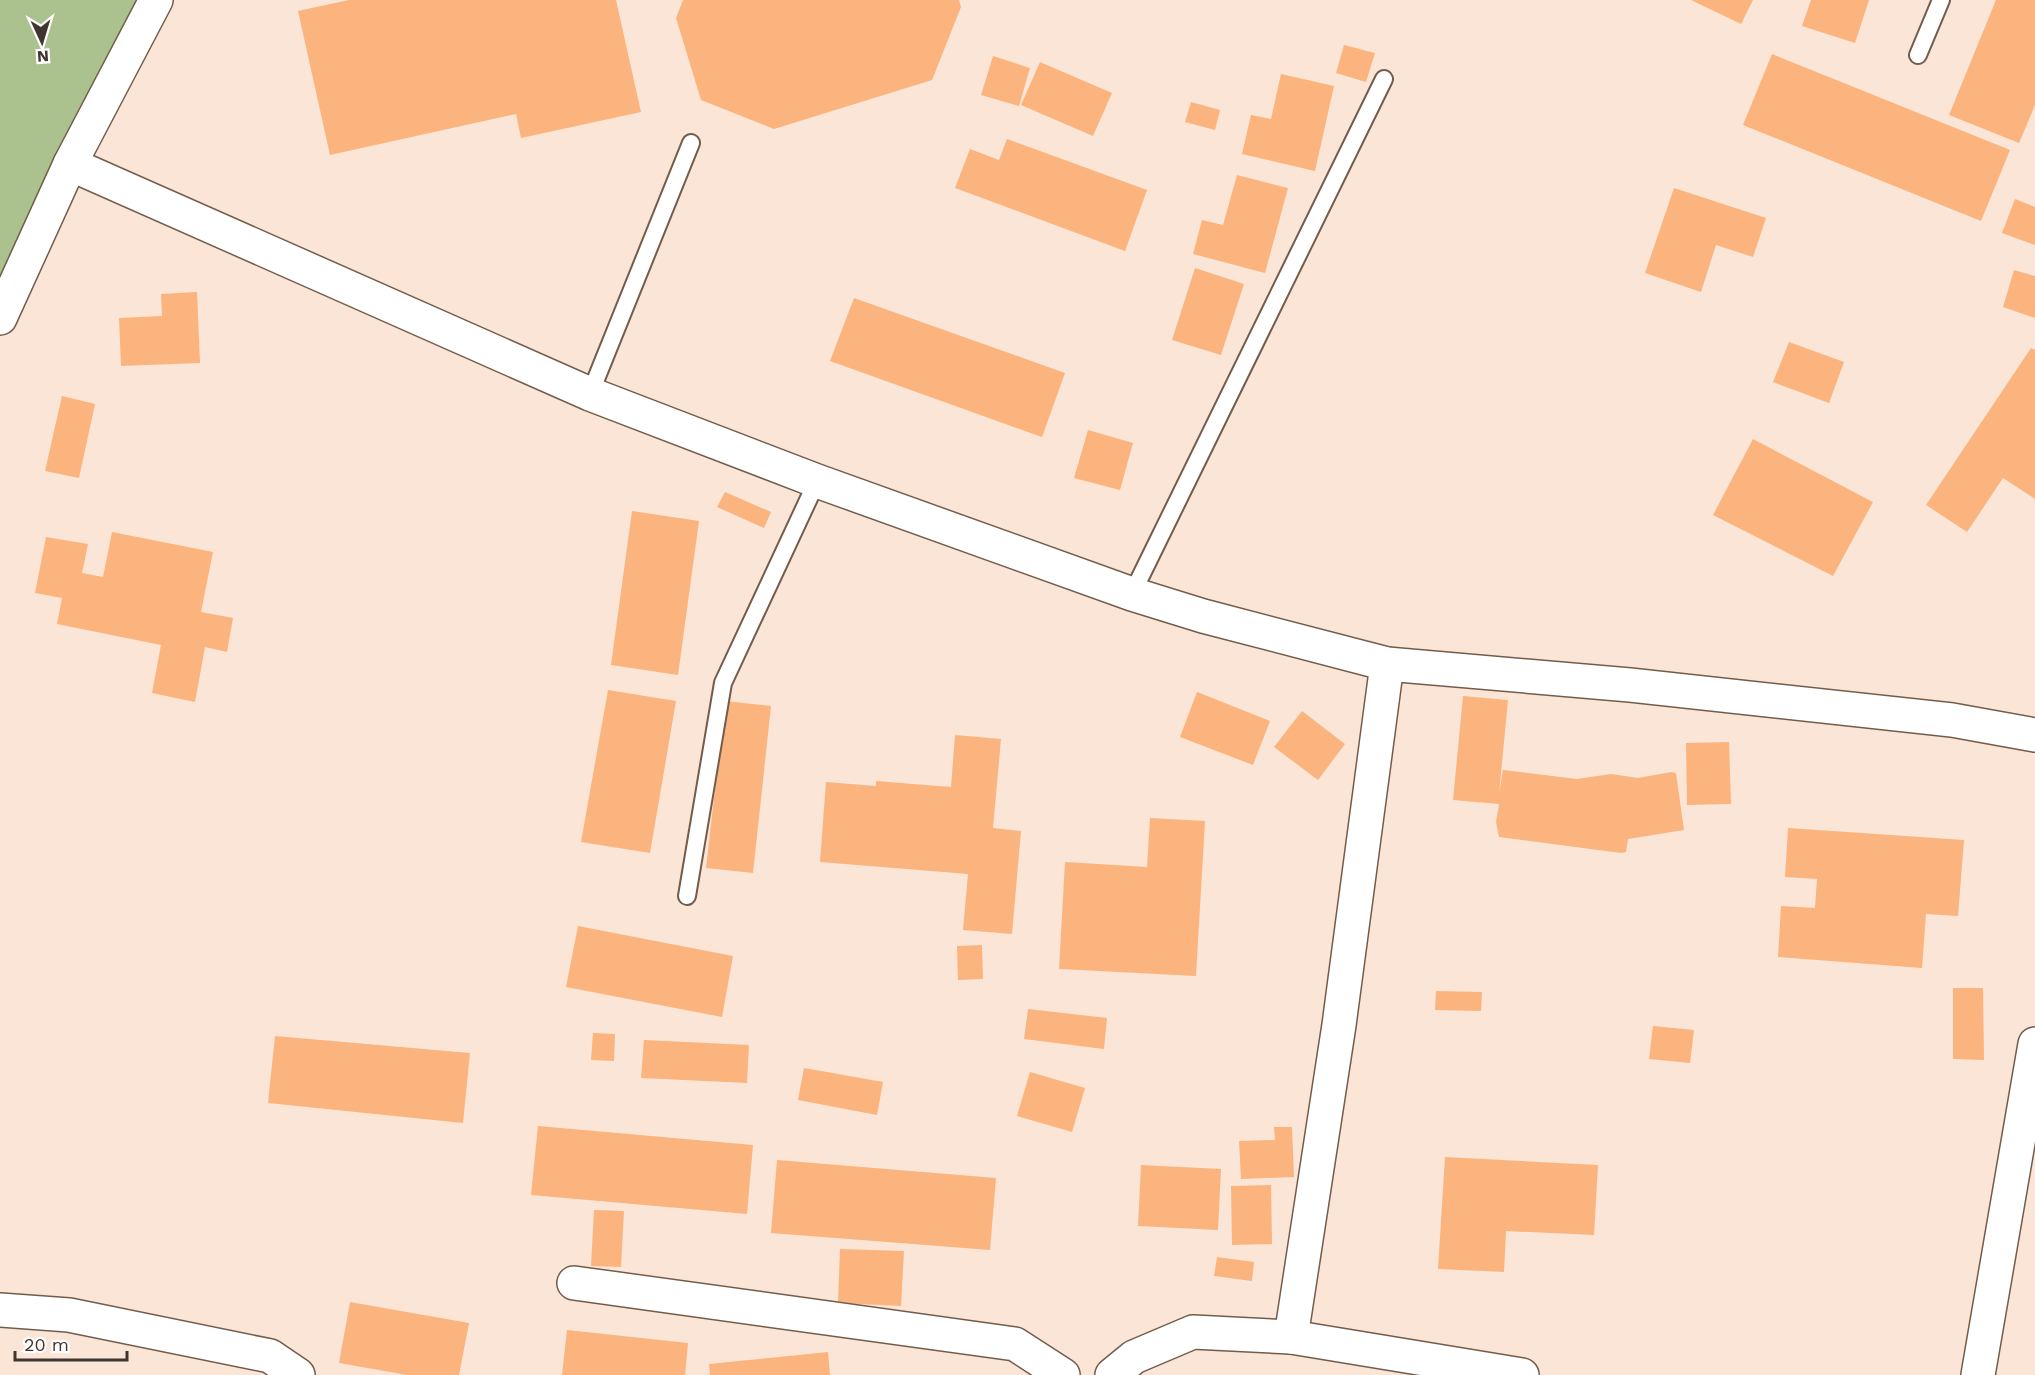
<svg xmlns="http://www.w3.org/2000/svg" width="2035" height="1375" font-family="'Work Sans',sans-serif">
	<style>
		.green { fill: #abc28e }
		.building { fill: #fbb47e }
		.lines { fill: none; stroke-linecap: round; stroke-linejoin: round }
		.service-casing { stroke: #735c4b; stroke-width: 20 }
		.minor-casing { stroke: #735c4b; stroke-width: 36 }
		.service { stroke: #fff; stroke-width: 16 }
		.minor { stroke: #fff; stroke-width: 33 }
	</style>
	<rect width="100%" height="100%" fill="#fbe5d6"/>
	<!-- green -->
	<path class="green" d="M0,0H149L0,334Z"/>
	<!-- building -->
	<g class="building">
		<path d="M349,0H616L641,112L521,138L516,114L330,155L298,11Z"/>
		<path d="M683,0H959L961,7L932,80L774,129L701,100L676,18Z"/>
		<path d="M1691,0H1753L1741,24Z"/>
		<path d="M1811,0H1869L1855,43L1802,26Z"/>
		<path d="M1996,0H2035V105L2019,143L1949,115Z"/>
		<path d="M1344,45L1375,53L1366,82L1336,73Z"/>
		<path d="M1772,54L2010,150L1981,221L1743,125Z"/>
		<path d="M993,56L1030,68L1019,106L981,95Z"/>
		<path d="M1040,62L1112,93L1093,136L1021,105Z"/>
		<path d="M1281,74L1334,86L1315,171L1242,154L1251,115L1271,119Z"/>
		<path d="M1191,102L1220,110L1215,130L1185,122Z"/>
		<path d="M1007,139L1147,190L1125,251L955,188L970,149L999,160Z"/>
		<path d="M1237,175L1288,188L1265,273L1193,254L1202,220L1223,225Z"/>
		<path d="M1674,188L1766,218L1753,257L1716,245L1701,292L1645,273Z"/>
		<path d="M2015,199L2035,207V245L2002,233Z"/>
		<path d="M1195,268L1244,284L1221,355L1172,340Z"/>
		<path d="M2014,270L2035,276V318L2003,307Z"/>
		<path d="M197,292L200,363L121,366L119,318L162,316L161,294Z"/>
		<path d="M854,298L1065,373L1042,437L830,361Z"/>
		<path d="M1789,342L1844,362L1829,403L1773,382Z"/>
		<path d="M2031,348L2035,350V499L2003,478L1967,532L1926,505Z"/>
		<path d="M62,396L95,404L79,478L45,471Z"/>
		<path d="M1088,430L1133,443L1120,490L1074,478Z"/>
		<path d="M1753,439L1873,502L1833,576L1713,515Z"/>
		<path d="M725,492L771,512L764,528L717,507Z"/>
		<path d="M632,511L699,521L678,675L611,665Z"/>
		<path d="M112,532L213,552L201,612L233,618L227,652L205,647L195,702L152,693L161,645L57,624L62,598L35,593L46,537L88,544L82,573L103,577Z"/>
		<path d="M608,690L676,701L650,853L581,842Z"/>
		<path d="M1197,692L1270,721L1253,765L1180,737Z"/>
		<path d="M1463,696L1508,700L1499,794L1503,770L1577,779L1611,774L1638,778L1671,772L1676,773L1684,830L1628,839L1626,852L1621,853L1499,837L1496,822L1499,804L1453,800Z"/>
		<path d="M725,701L771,706L753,873L706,868Z"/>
		<path d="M1302,711L1345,744L1318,780L1274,747Z"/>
		<path d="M955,735L1001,739L993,828L1021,831L1012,934L963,930L968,874L820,862L826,782L876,786V781L951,787Z"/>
		<path d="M1729,742L1731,804L1687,805L1686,743Z"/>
		<path d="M1150,818L1205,821L1196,976L1059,969L1065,862L1147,867Z"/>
		<path d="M1788,828L1964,840L1958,916L1926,914L1922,968L1778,957L1781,906L1815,908L1817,879L1785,877Z"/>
		<path d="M578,926L733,956L722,1017L566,987Z"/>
		<path d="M982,945L983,979L958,980L957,946Z"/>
		<path d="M1953,988H1983L1984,1060L1953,1059Z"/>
		<path d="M1436,991L1482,992L1481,1011L1435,1010Z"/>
		<path d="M1028,1009L1107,1018L1104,1049L1024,1039Z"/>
		<path d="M1653,1026L1694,1030L1690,1063L1649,1059Z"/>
		<path d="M593,1033L615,1034L614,1061L591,1060Z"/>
		<path d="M275,1036L470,1053L463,1123L268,1103Z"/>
		<path d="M644,1040L749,1045L747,1083L641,1078Z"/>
		<path d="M804,1068L883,1082L877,1115L798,1100Z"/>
		<path d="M1030,1072L1085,1088L1072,1132L1017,1116Z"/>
		<path d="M538,1126L753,1145L747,1214L531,1195Z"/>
		<path d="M1274,1127H1292L1294,1177L1241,1179L1239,1141L1275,1140Z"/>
		<path d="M1445,1157L1598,1165L1594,1235L1506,1231L1504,1272L1438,1269Z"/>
		<path d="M777,1160L996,1178L990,1250L771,1233Z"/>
		<path d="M1141,1165L1221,1169L1218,1230L1138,1226Z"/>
		<path d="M1271,1185L1272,1244L1232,1245L1231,1186Z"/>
		<path d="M594,1210L624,1211L621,1267L591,1266Z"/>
		<path d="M840,1249L904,1251L901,1306L838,1303Z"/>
		<path d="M1217,1257L1254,1262L1252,1281L1214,1276Z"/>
		<path d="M350,1302L469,1323L459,1375H407L339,1363Z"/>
		<path d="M567,1330L688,1343L685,1375H562Z"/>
		<path d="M828,1352L830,1375H710L709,1364Z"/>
	</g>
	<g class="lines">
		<defs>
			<g id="service">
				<path d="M1918,55L1941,0"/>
				<path d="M590,394L691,143"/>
				<path d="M1132,594L1384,79"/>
				<path d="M687,896L723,683L817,481"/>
			</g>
			<g id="minor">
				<path d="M70,164L590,394L817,481L1132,594L1203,616L1387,664L1630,685L1952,720L2035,735"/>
				<path d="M0,318L70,164L156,0"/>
				<path d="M574,1283L1015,1344L1063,1375"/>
				<path d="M0,1310L69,1315L270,1356L298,1375"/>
				<path d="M1291,1337L1339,1025L1387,664"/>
				<path d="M1112,1375L1134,1357L1193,1332L1291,1337L1522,1375"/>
				<path d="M1978,1375L2035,1044"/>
			</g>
		</defs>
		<!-- service casing -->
		<use href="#service" class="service-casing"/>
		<!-- minor casing -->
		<use href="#minor" class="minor-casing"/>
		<!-- service -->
		<use href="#service" class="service"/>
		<!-- minor -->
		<use href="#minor" class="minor"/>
	</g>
	<!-- north arrow -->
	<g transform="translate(42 42) rotate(176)" stroke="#ffffff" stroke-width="4.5" paint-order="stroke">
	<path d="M0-4.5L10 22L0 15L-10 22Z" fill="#41362f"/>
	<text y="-9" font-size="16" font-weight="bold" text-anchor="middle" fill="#41362f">N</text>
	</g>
	<!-- scale -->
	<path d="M15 1351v9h112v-9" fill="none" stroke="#41362f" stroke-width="3"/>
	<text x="24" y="1351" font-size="18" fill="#41362f" stroke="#ffffff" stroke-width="4.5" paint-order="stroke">20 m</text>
</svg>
